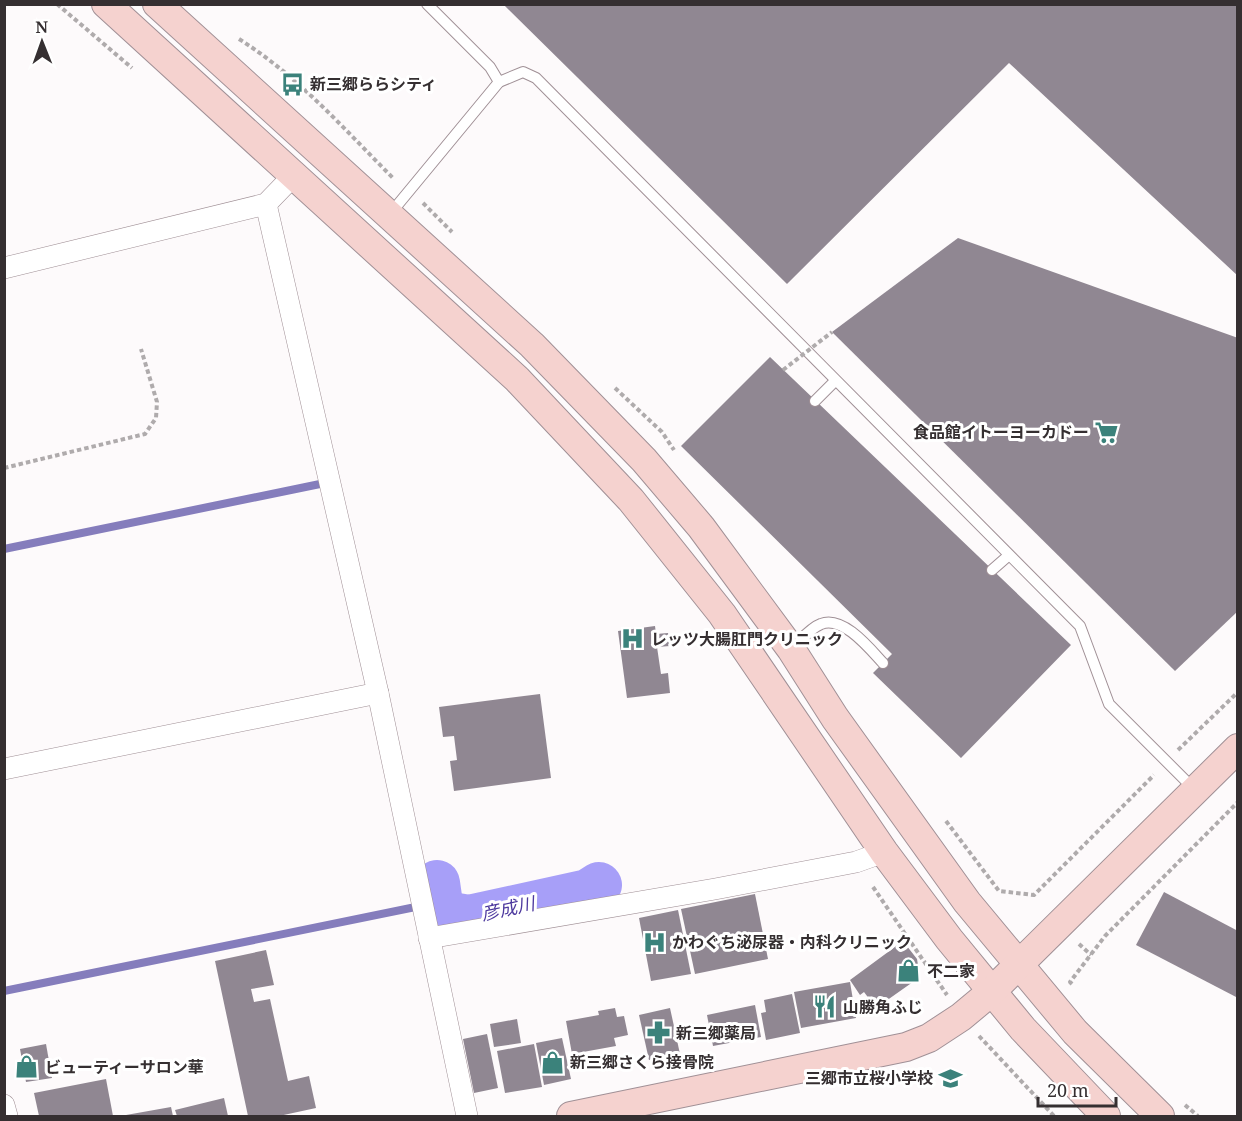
<svg xmlns="http://www.w3.org/2000/svg" width="1242" height="1121" font-family="'Noto Serif','Noto Sans JP',serif">
	<style>
		.lines { fill: none; stroke-linecap: round; stroke-linejoin: round }
		.stream { stroke: #857dbc; stroke-width: 8 }
		.river { stroke: #a79ff8; stroke-width: 46 }
		.building { fill: #908792 }
		.lane-casing { stroke: #a09096; stroke-width: 12 }
		.street-casing { stroke: #a09096; stroke-width: 22 }
		.secondary-casing { stroke: #a09096; stroke-width: 30 }
		.path { stroke: #afabac; stroke-width: 4; stroke-dasharray: 4.5 3; stroke-linecap: butt }
		.lane { stroke: #fff; stroke-width: 10 }
		.street { stroke: #fff; stroke-width: 21 }
		.secondary { stroke: #f5d2cf; stroke-width: 28 }
		.path-bridge { stroke: #afabac; stroke-width: 4; stroke-dasharray: 4.5 3; stroke-linecap: butt }
		.labels { text-anchor: middle; stroke-width: 6; stroke-linejoin: round; paint-order: stroke }
		.poi-label { font-size: 16px; font-weight: bold; fill: #352f31; stroke: #fff; text-anchor: start }
		.water-label { font-size: 18px; font-style: italic; fill: #4d399e; stroke: #fff }
	</style>
	<rect width="100%" height="100%" fill="#fdfafb"/>
	<g class="lines">
		<!-- stream -->
		<g class="stream">
			<path d="M4,549L320,484"/>
			<path d="M4,991L440,902"/>
		</g>
		<!-- river -->
		<path class="river" d="M437,883L440,904L451,915L469,918L588,892L599,885"/>
	</g>
	<!-- building -->
	<g class="building">
		<path d="M503,4H1238V276L1009,63L787,284Z"/>
		<path d="M958,238L1238,338V611L1175,671L832,332Z"/>
		<path d="M770,357L1071,645L961,758L873,673L892,654L681,446Z"/>
		<path d="M655,626L656,634L668,633L670,646L657,647L661,674L668,673L670,693L627,698L618,631Z"/>
		<path d="M540,694L551,778L454,791L450,761L457,760L454,736L443,737L439,707Z"/>
		<path d="M1164,892L1238,931V998L1136,945Z"/>
		<path d="M755,894L768,959L695,974L681,909Z"/>
		<path d="M678,910L691,974L651,981L639,918Z"/>
		<path d="M903,941L917,959L920,977L876,1008L864,992L860,995L850,980Z"/>
		<path d="M266,950L274,985L251,989L254,1002L270,999L288,1081L309,1076L316,1108L279,1116H248L215,961Z"/>
		<path d="M850,982L856,1018L801,1028L794,992Z"/>
		<path d="M792,994L800,1033L766,1040L761,1013L766,1012L764,1000Z"/>
		<path d="M755,1005L761,1037L713,1046L707,1015Z"/>
		<path d="M615,1008L617,1017L624,1016L628,1035L614,1038L616,1046L572,1054L566,1021L599,1015L598,1011Z"/>
		<path d="M670,1008L680,1054L649,1060L639,1015Z"/>
		<path d="M517,1019L521,1043L494,1047L490,1024Z"/>
		<path d="M487,1034L498,1088L474,1093L463,1039Z"/>
		<path d="M562,1038L571,1079L544,1085L536,1043Z"/>
		<path d="M46,1044L52,1078L26,1082L20,1049Z"/>
		<path d="M534,1044L542,1087L505,1093L497,1051Z"/>
		<path d="M106,1079L113,1116H39L34,1093Z"/>
		<path d="M224,1098L228,1116H177L175,1110Z"/>
		<path d="M171,1107L173,1116H126V1115Z"/>
	</g>
	<g class="lines">
		<defs>
			<g id="lane">
				<path d="M427,4L490,67L499,82"/>
				<path d="M390,214L499,82L523,72L536,78L1080,626L1109,704L1194,789"/>
				<path d="M815,401L835,381"/>
				<path d="M992,570L1008,556"/>
				<path d="M791,649C800,641 810,628 821,624C843,615 870,649 883,663"/>
			</g>
			<g id="street">
				<path d="M266,204L378,693L467,1116"/>
				<path d="M4,268L266,204L294,175"/>
				<path d="M4,769L378,693"/>
				<path d="M429,938L715,889L856,862L884,852"/>
				<path d="M4,1105L7,1116"/>
			</g>
			<g id="secondary">
				<path d="M106,4L517,379L631,500L722,614L884,852L949,939L1023,1029L1106,1116"/>
				<path d="M157,4L532,345L644,460L701,527L791,649L835,718L967,902L1075,1032L1160,1116"/>
				<path d="M571,1116L906,1047L929,1038L961,1017L991,992L1238,748"/>
			</g>
		</defs>
		<!-- lane casing -->
		<use href="#lane" class="lane-casing"/>
		<!-- street casing -->
		<use href="#street" class="street-casing"/>
		<!-- secondary casing -->
		<use href="#secondary" class="secondary-casing"/>
		<!-- path -->
		<g class="path">
			<path d="M57,4L132,68"/>
			<path d="M239,39C298,76 344,129 393,178"/>
			<path d="M423,203L452,232"/>
			<path d="M615,388L662,432L674,450"/>
			<path d="M4,468L145,434L156,418L157,402L141,349"/>
			<path d="M1178,750L1238,692"/>
			<path d="M946,821L999,891L1034,895L1154,775"/>
			<path d="M873,887L947,995"/>
			<path d="M1079,944L1091,955"/>
			<path d="M1072,984L1070,982L1105,936L1238,802"/>
			<path d="M979,1036L1054,1116"/>
			<path d="M1185,1105L1198,1116"/>
		</g>
		<!-- lane -->
		<use href="#lane" class="lane"/>
		<!-- street -->
		<use href="#street" class="street"/>
		<!-- secondary -->
		<use href="#secondary" class="secondary"/>
		<!-- path-bridge -->
		<path class="path-bridge" d="M783,370L832,332"/>
	</g>
	<!-- icons -->
	<defs>
		<symbol id="bus-bare" viewBox="-9 -9 18 18"><path d="M-5-6H5V4H4V6H2V4H-2V6H-4V4H-5ZM-3.5-4V0h7V-4ZM-3.5 1.2v1.5H-2V1.2ZM2 1.2v1.5H3.5V1.2Z" fill="#3b827b" stroke="#fff" stroke-width="2.5" paint-order="stroke"/></symbol>
		<symbol id="supermarket-bare" viewBox="-9 -9 18 18"><path d="M-6-5.5h2.5l.6 2H6L4.5 2H-2.5L-4.4-4H-6ZM-1.5 3.2a1.3 1.3 0 1 0 .1 0ZM3 3.2a1.3 1.3 0 1 0 .1 0Z" fill="#3b827b" stroke="#fff" stroke-width="2.5" paint-order="stroke"/></symbol>
		<symbol id="hospital-bare" viewBox="-9 -9 18 18"><path d="M-5-5h3v3.5h4V-5h3V5h-3V1.5h-4V5h-3Z" fill="#3b827b" stroke="#fff" stroke-width="2.5" paint-order="stroke"/></symbol>
		<symbol id="shop-bare" viewBox="-9 -9 18 18"><path d="M-5-2.5h2.3a2.7 3.5 0 0 1 5.4 0H5L5.5 6h-11ZM-1.5-2.5h3a1.5 2.3 0 0 0-3 0Z" fill="#3b827b" stroke="#fff" stroke-width="2.5" paint-order="stroke"/></symbol>
		<symbol id="restaurant-bare" viewBox="-9 -9 18 18"><path d="M-5-6h1v4h1v-4h1v4h1v-4h1v5L-1.5 .5V6h-2V.5L-5-1ZM5-6V6H3V1.5H1.5Q1.5-4 5-6Z" fill="#3b827b" stroke="#fff" stroke-width="2.5" paint-order="stroke"/></symbol>
		<symbol id="pharmacy-bare" viewBox="-9 -9 18 18"><path d="M-2-6h4v4h4v4h-4v4h-4v-4h-4v-4h4Z" fill="#3b827b" stroke="#fff" stroke-width="2.5" paint-order="stroke"/></symbol>
		<symbol id="school-bare" viewBox="-9 -9 18 18"><path d="M0-5L7-2L0 1L-7-2ZM-4 1L0 2.5L4 1V4Q0 6-4 4Z" fill="#3b827b" stroke="#fff" stroke-width="2.5" paint-order="stroke"/></symbol>
	</defs>
	<g fill-rule="evenodd">
		<use href="#bus-bare" x="276" y="68" width="33" height="33"/>
		<use href="#supermarket-bare" x="1090" y="416" width="33" height="33"/>
		<use href="#hospital-bare" x="616" y="622" width="33" height="33"/>
		<use href="#hospital-bare" x="638" y="926" width="33" height="33"/>
		<use href="#shop-bare" x="892" y="954" width="33" height="33"/>
		<use href="#restaurant-bare" x="808" y="990" width="33" height="33"/>
		<use href="#pharmacy-bare" x="642" y="1016" width="33" height="33"/>
		<use href="#shop-bare" x="536" y="1046" width="33" height="33"/>
		<use href="#shop-bare" x="10" y="1050" width="33" height="33"/>
		<use href="#school-bare" x="934" y="1062" width="33" height="33"/>
	</g>
	<g class="labels">
		<!-- poi labels -->
		<g class="poi-label">
			<text x="310" y="90">新三郷ららシティ</text>
			<text x="1089" y="438" text-anchor="end">食品館イトーヨーカドー</text>
			<text x="651" y="645">レッツ大腸肛門クリニック</text>
			<text x="672" y="948">かわぐち泌尿器・内科クリニック</text>
			<text x="927" y="977">不二家</text>
			<text x="843" y="1013">山勝角ふじ</text>
			<text x="676" y="1039">新三郷薬局</text>
			<text x="570" y="1068">新三郷さくら接骨院</text>
			<text x="45" y="1073">ビューティーサロン華</text>
			<text x="933" y="1084" text-anchor="end">三郷市立桜小学校</text>
		</g>
		<!-- water labels -->
		<g class="water-label">
			<text transform="translate(508 909) rotate(-12)" y="6">彦成川</text>
		</g>
	</g>
	<!-- border -->
	<rect width="1242" height="1121" fill="none" stroke="#352f31" stroke-width="12"/>
	<!-- north arrow -->
	<g transform="translate(42 42) rotate(359)" stroke="#ffffff" stroke-width="4.5" paint-order="stroke">
	<path d="M0-4.5L10 22L0 15L-10 22Z" fill="#352f31"/>
	<text y="-9" font-size="16" font-weight="bold" text-anchor="middle" fill="#352f31">N</text>
	</g>
	<!-- scale -->
	<path d="M1038 1097v9h78v-9" fill="none" stroke="#352f31" stroke-width="3"/>
	<text x="1047" y="1097" font-size="18" fill="#352f31" stroke="#ffffff" stroke-width="4.5" paint-order="stroke">20 m</text>
</svg>
